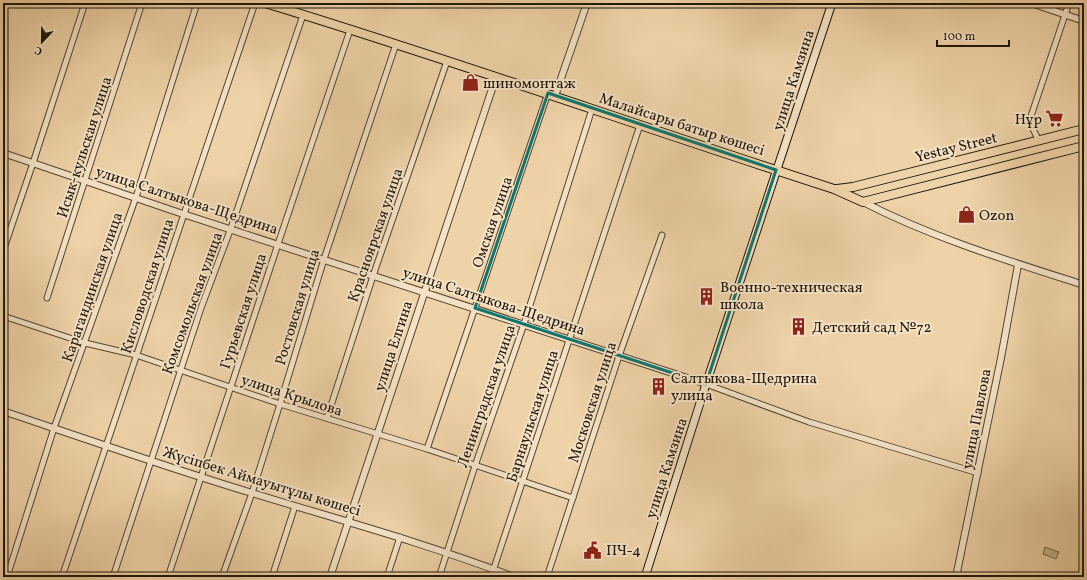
<svg xmlns="http://www.w3.org/2000/svg" width="1087" height="580" font-family="Vollkorn,serif">
	<style>
		.forest { fill: url(#forest-crowns); stroke: #76644b }
		.lines { fill: none; stroke-linecap: round; stroke-linejoin: round }
		.minor-casing { stroke: #544531; stroke-width: 7 }
		.tertiary-casing { stroke: #544531; stroke-width: 8 }
		.secondary-casing { stroke: #201609; stroke-width: 9 }
		.primary-casing { stroke: #201609; stroke-width: 10 }
		.minor { stroke: #f5e2c6; stroke-width: 5 }
		.tertiary { stroke: #f5e2c6; stroke-width: 6 }
		.secondary { stroke: #f5e2c6; stroke-width: 7 }
		.primary { stroke: #efd3a8; stroke-width: 8 }
		.marked { fill: none; stroke: #0f766e; stroke-width: 3; stroke-linejoin: round }
		.labels { text-anchor: middle; stroke-width: 4; stroke-linejoin: round; paint-order: stroke }
		.street-label { font-size: 15px; fill: #201609; stroke: #f5e2c6 }
		.poi-label { font-size: 15px; fill: #201609; stroke: #f5e2c6; text-anchor: start }
	</style>
	<defs>
		<pattern id="forest-crowns" width="20" height="18" patternUnits="userSpaceOnUse"><rect width="20" height="18" fill="#ccb38d"/><path d="M2 6a3 3 0 1 1 6 0M12 15a3 3 0 1 1 6 0" fill="none" stroke="#af9978"/></pattern>
	</defs>
	<rect width="100%" height="100%" fill="#efd3a8"/>
	<filter id="stains"><feTurbulence type="fractalNoise" baseFrequency=".005" numOctaves="4"/><feColorMatrix values="0 0 0 0 .2 0 0 0 0 .09 0 0 0 0 .02 0 0 0 .5 -.17"/></filter>
	<radialGradient id="worn" r=".72"><stop offset=".6" stop-color="#630" stop-opacity="0"/><stop offset="1" stop-color="#630" stop-opacity=".3"/></radialGradient>
	<!-- forest -->
	<path class="forest" d="M1045,547L1059,552L1056,559L1043,554Z"/>
	<g class="lines">
		<defs>
			<g id="minor">
				<path d="M1039,141L1031,125L1030,119L1069,3"/>
				<path d="M3,251L33,163L85,3"/>
				<path d="M47,298L142,3"/>
				<path d="M3,316L85,343L136,355L280,404L427,449L573,498"/>
				<path d="M706,384L809,422L978,473"/>
				<path d="M327,418L373,276L447,61"/>
				<path d="M427,449L548,93"/>
				<path d="M7,577L54,428L136,197L197,3"/>
				<path d="M62,577L255,3"/>
				<path d="M113,577L201,308L231,228L303,15"/>
				<path d="M168,577L278,244L350,30"/>
				<path d="M222,577L252,493L280,404L324,259L396,44"/>
				<path d="M272,577L295,506"/>
				<path d="M387,577L400,537"/>
				<path d="M439,577L475,466L524,324L592,109"/>
				<path d="M491,577L640,125"/>
				<path d="M547,577L619,356L662,235"/>
			</g>
			<g id="tertiary">
				<path d="M1031,3L1084,21"/>
				<path d="M555,96L587,3"/>
				<path d="M3,153L183,214L706,384"/>
				<path d="M863,202C933,238 1009,261 1084,285"/>
				<path d="M3,411C86,439 169,468 252,493C340,520 428,544 514,577"/>
				<path d="M330,577L496,77"/>
				<path d="M956,577L1001,358L1018,265"/>
			</g>
			<path id="secondary" d="M645,577L706,384L832,3"/>
			<g id="primary">
				<path d="M265,3C456,61 644,128 834,189L863,202L1084,146"/>
				<path d="M837,189L853,187L1084,129"/>
			</g>
		</defs>
		<!-- minor casing -->
		<use href="#minor" class="minor-casing"/>
		<!-- tertiary casing -->
		<use href="#tertiary" class="tertiary-casing"/>
		<!-- secondary casing -->
		<use href="#secondary" class="secondary-casing"/>
		<!-- primary casing -->
		<use href="#primary" class="primary-casing"/>
		<!-- minor -->
		<use href="#minor" class="minor"/>
		<!-- tertiary -->
		<use href="#tertiary" class="tertiary"/>
		<!-- secondary -->
		<use href="#secondary" class="secondary"/>
		<!-- primary -->
		<use href="#primary" class="primary"/>
	</g>
	<!-- marked area -->
	<path class="marked" d="M548,93L776,170L706,384L475,308Z"/>
	<!-- icons -->
	<defs>
		<symbol id="shop-bare" viewBox="-9 -9 18 18"><path d="M-5-2.5h2.3a2.7 3.5 0 0 1 5.4 0H5L5.5 6h-11ZM-1.5-2.5h3a1.5 2.3 0 0 0-3 0Z" fill="#8f2418" stroke="#f5e2c6" stroke-width="2.5" paint-order="stroke"/></symbol>
		<symbol id="supermarket-bare" viewBox="-9 -9 18 18"><path d="M-6-5.5h2.5l.6 2H6L4.5 2H-2.5L-4.4-4H-6ZM-1.5 3.2a1.3 1.3 0 1 0 .1 0ZM3 3.2a1.3 1.3 0 1 0 .1 0Z" fill="#8f2418" stroke="#f5e2c6" stroke-width="2.5" paint-order="stroke"/></symbol>
		<symbol id="building-bare" viewBox="-9 -9 18 18"><path d="M-4-6H4V6H1V3H-1V6H-4ZM-2.5-4.3h1.7v1.8h-1.7ZM.8-4.3h1.7v1.8H.8ZM-2.5-1h1.7V.8h-1.7ZM.8-1h1.7V.8H.8Z" fill="#8f2418" stroke="#f5e2c6" stroke-width="2.5" paint-order="stroke"/></symbol>
		<symbol id="civic-bare" viewBox="-9 -9 18 18"><path d="M-.6-6.5H3V-4.5H.6V-3L4-1V1h2V6H-6V1h2V-1L-.6-3ZM-1.2 2.5V6h2.4V2.5Z" fill="#8f2418" stroke="#f5e2c6" stroke-width="2.5" paint-order="stroke"/></symbol>
	</defs>
	<g fill-rule="evenodd">
		<use href="#shop-bare" x="458" y="70" width="25" height="25"/>
		<use href="#supermarket-bare" x="1042" y="106" width="25" height="25"/>
		<use href="#shop-bare" x="954" y="202" width="25" height="25"/>
		<use href="#building-bare" x="694" y="284" width="25" height="25"/>
		<use href="#building-bare" x="786" y="314" width="25" height="25"/>
		<use href="#building-bare" x="646" y="374" width="25" height="25"/>
		<use href="#civic-bare" x="580" y="538" width="25" height="25"/>
	</g>
	<g class="labels">
		<!-- street labels -->
		<g class="street-label">
			<text transform="translate(793 80) rotate(-72)" y="5">улица Камзина</text>
			<text transform="translate(682 124) rotate(18)" y="5">Малайсары батыр көшесі</text>
			<text transform="translate(84 147) rotate(-72)" y="5">Исык-кульская улица</text>
			<text transform="translate(956 147) rotate(-14)" y="5">Yestay Street</text>
			<text transform="translate(187 200) rotate(18)" y="5">улица Салтыкова-Щедрина</text>
			<text transform="translate(492 222) rotate(-71)" y="5">Омская улица</text>
			<text transform="translate(375 235) rotate(-71)" y="5">Красноярская улица</text>
			<text transform="translate(147 286) rotate(-72)" y="5">Кисловодская улица</text>
			<text transform="translate(92 287) rotate(-71)" y="5">Карагандинская улица</text>
			<text transform="translate(494 301) rotate(18)" y="5">улица Салтыкова-Щедрина</text>
			<text transform="translate(192 303) rotate(-70)" y="5">Комсомольская улица</text>
			<text transform="translate(297 307) rotate(-73)" y="5">Ростовская улица</text>
			<text transform="translate(243 311) rotate(-72)" y="5">Гурьевская улица</text>
			<text transform="translate(393 346) rotate(-72)" y="5">улица Елгина</text>
			<text transform="translate(292 395) rotate(18)" y="5">улица Крылова</text>
			<text transform="translate(486 396) rotate(-71)" y="5">Ленинградская улица</text>
			<text transform="translate(592 402) rotate(-72)" y="5">Московская улица</text>
			<text transform="translate(532 416) rotate(-72)" y="5">Барнаульская улица</text>
			<text transform="translate(976 419) rotate(-79)" y="5">улица Павлова</text>
			<text transform="translate(666 468) rotate(-72)" y="5">улица Камзина</text>
			<text transform="translate(262 481) rotate(17)" y="5">Жүсіпбек Аймауытұлы көшесі</text>
		</g>
		<!-- poi labels -->
		<g class="poi-label">
			<text x="483" y="88">шиномонтаж</text>
			<text x="1042" y="124" text-anchor="end">Нұр</text>
			<text x="979" y="220">Ozon</text>
			<text x="720" y="292">Военно-техническая<tspan x="720" dy="17">школа</tspan></text>
			<text x="812" y="332">Детский сад №72</text>
			<text x="671" y="383">Салтыкова-Щедрина<tspan x="671" dy="17">улица</tspan></text>
			<text x="606" y="555">ПЧ-4</text>
		</g>
	</g>
	<!-- margin -->
	<rect width="1087" height="580" fill="none" stroke="#efd3a8" stroke-width="16"/>
	<rect x="4" y="4" width="1079" height="572" fill="none" stroke="#201609" stroke-width="2"/>
	<rect x="8" y="8" width="1071" height="564" fill="none" stroke="#201609"/>
	<!-- north arrow -->
	<g transform="translate(42 42) rotate(202)" stroke="#f5e2c6" stroke-width="3" paint-order="stroke">
	<path d="M0-3L7 15L0 10L-7 15Z" fill="#201609"/>
	<text y="-6" font-size="11" font-weight="bold" text-anchor="middle" fill="#201609">С</text>
	</g>
	<!-- scale -->
	<path d="M937 40v6h72v-6" fill="none" stroke="#201609" stroke-width="2"/>
	<text x="943" y="40" font-size="12" fill="#201609" stroke="#f5e2c6" stroke-width="3" paint-order="stroke">100 m</text>
	<rect width="100%" height="100%" filter="url(#stains)"/>
	<rect width="100%" height="100%" fill="url(#worn)"/>
</svg>
